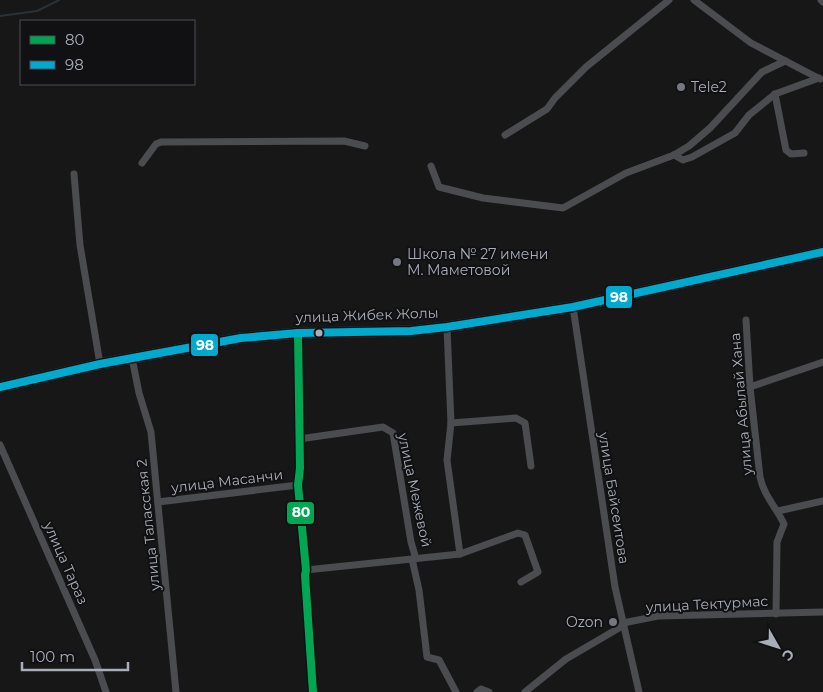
<svg xmlns="http://www.w3.org/2000/svg" width="823" height="692" font-family="Montserrat,sans-serif">
  <rect width="100%" height="100%" fill="#171717"/>
  <g fill="none" stroke-linecap="round" stroke-linejoin="round">
    <path stroke="#2a3239" stroke-width="2" d="M0,16L37,11L59,0"/>
    <g stroke="#4b4c50" stroke-width="7">
      <path d="M694,0L751,43L820,79"/>
      <path d="M821,0L823,2"/>
      <path d="M775,94L786,150L791,154L804,153"/>
      <path d="M505,135L547,109L555,98L586,67L669,0"/>
      <path d="M674,155L683,160L692,157L735,133L749,115L775,94L819,78"/>
      <path d="M142,163L156,144L161,142L344,141L365,146"/>
      <path d="M431,166L439,187L483,198L563,208L626,173L674,155L689,146L710,128L762,72L785,61"/>
      <path d="M74,174L80,245L100,364"/>
      <path d="M573,307L615,587L639,692"/>
      <path d="M746,320L750,387L760,477C764,496 776,507 784,524L777,542L776,614"/>
      <path d="M447,327L451,423L447,460L460,554"/>
      <path d="M298,333L300,468L298,485L306,570L305,575L313,692"/>
      <path d="M132,358L139,393L151,432L176,692"/>
      <path d="M750,387L823,362"/>
      <path d="M451,423L516,418L525,423L531,466"/>
      <path d="M299,439L383,427L393,433L411,542L416,559"/>
      <path d="M0,445L95,660L106,692"/>
      <path d="M158,502L298,485"/>
      <path d="M778,511L823,501"/>
      <path d="M412,559L419,590L427,657L439,660L456,692"/>
      <path d="M306,570L460,554L518,533L525,535L538,572L521,582"/>
      <path d="M477,692L481,689L489,692"/>
      <path d="M525,692L566,659L619,628L623,623L658,616L823,612"/>
    </g>
    <path stroke="#4d4f52" stroke-width="11" d="M0,387L100,364L241,338L298,333L411,331L447,327L573,307L823,252"/>
    <defs>
      <path id="bus-1" d="M298,333L300,468L298,485L306,570L305,575L313,692"/>
      <path id="bus-2" d="M0,387L100,364L241,338L298,333L411,331L447,327L573,307L823,252"/>
    </defs>
    <use href="#bus-1" stroke="#111113" stroke-width="11"/>
    <use href="#bus-2" stroke="#111113" stroke-width="11"/>
    <use href="#bus-1" stroke="#00a651" stroke-width="8"/>
    <use href="#bus-2" stroke="#00a9ce" stroke-width="8"/>
  </g>
  <g fill="#757880" stroke="#111113" stroke-width="2">
    <circle cx="681" cy="87" r="5"/>
    <circle cx="397" cy="262" r="5"/>
    <circle cx="613" cy="622" r="5"/>
  </g>
  <circle fill="#a8adb8" stroke="#111113" stroke-width="2" cx="319" cy="333" r="4.5"/>
  <g text-anchor="middle" stroke-width="4" stroke-linejoin="round" paint-order="stroke">
    <g font-size="14" fill="#a8adb8" stroke="#111113" text-anchor="start">
      <text x="691" y="92">Tele2</text>
      <text x="407" y="259">Школа № 27 имени<tspan x="407" dy="16">М. Маметовой</tspan></text>
      <text x="603" y="627" text-anchor="end">Ozon</text>
    </g>
    <g font-size="14" fill="#a8adb8" stroke="#111113">
      <text transform="translate(367 315) rotate(-2)" y="5">улица Жибек Жолы</text>
      <text transform="translate(741 404) rotate(-95)" y="5">улица Абылай Хана</text>
      <text transform="translate(227 481) rotate(-7)" y="5">улица Масанчи</text>
      <text transform="translate(415 490) rotate(78)" y="5">улица Межевой</text>
      <text transform="translate(614 498) rotate(81)" y="5">улица Байсеитова</text>
      <text transform="translate(148 525) rotate(-96)" y="5">улица Таласская 2</text>
      <text transform="translate(66 563) rotate(66)" y="5">улица Тараз</text>
      <text transform="translate(707 604) rotate(-3)" y="5">улица Тектурмас</text>
    </g>
  </g>
  <g stroke="#111113" stroke-width="2">
    <rect x="605" y="285" width="28" height="24" rx="5" fill="#00a9ce"/>
    <rect x="190" y="333" width="29" height="24" rx="5" fill="#00a9ce"/>
    <rect x="286" y="501" width="29" height="24" rx="5" fill="#00a651"/>
  </g>
  <g font-size="14" text-anchor="middle" font-weight="bold" fill="#fff">
    <text x="619" y="302">98</text>
    <text x="205" y="350">98</text>
    <text x="301" y="517">80</text>
  </g>
  <rect x="20" y="20" width="175" height="65" fill="#111113" stroke="#4d4f55"/>
  <rect x="30" y="36" width="25" height="8" fill="#00a651" stroke="#4d4f55"/>
  <text x="65" y="45" font-size="15" fill="#a8adb8">80</text>
  <rect x="30" y="61" width="25" height="8" fill="#00a9ce" stroke="#4d4f55"/>
  <text x="65" y="70" font-size="15" fill="#a8adb8">98</text>
  <g transform="translate(778 647) rotate(129)" stroke="#111113" stroke-width="4" paint-order="stroke">
  <path d="M0-4L9 19L0 12L-9 19Z" fill="#a8adb8"/>
  <text y="-8" font-size="14" font-weight="bold" text-anchor="middle" fill="#a8adb8">С</text>
  </g>
  <path d="M22 662v8h106v-8" fill="none" stroke="#a8adb8" stroke-width="2.5"/>
  <text x="30" y="662" font-size="15" fill="#a8adb8" stroke="#111113" stroke-width="4" paint-order="stroke">100 m</text>
</svg>
